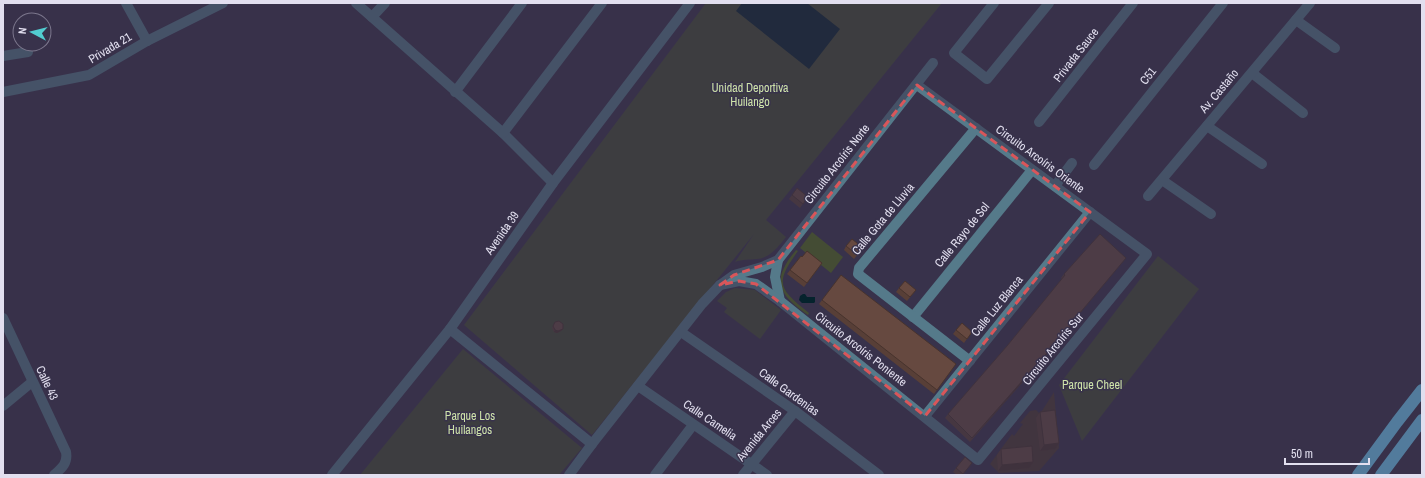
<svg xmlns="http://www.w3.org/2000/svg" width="1425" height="478" font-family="'Archivo Narrow',sans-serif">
  <rect width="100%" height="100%" fill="#38324b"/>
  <path fill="#4c3a31" d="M1054,392L1059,448L1039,471L999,473L990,464L1012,434L1014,436L1023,424L1020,423L1030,411L1036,410L1040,414Z"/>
  <g fill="#444c34">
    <path d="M706,3H942L766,220L786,237C778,247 770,258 757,259C749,260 743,259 735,262L754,234L592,435L464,325Z"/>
    <path d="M812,232L843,257L831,273L800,248Z"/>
    <path d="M796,250L798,251C774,284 779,289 809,313L808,315C793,304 772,290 784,268C787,261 792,255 796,250Z"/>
    <path d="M1158,256L1199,289L1082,441L1059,385Z"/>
    <path d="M735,288L755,290L781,310L760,339L724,312L727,308L717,301L726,292Z"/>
    <path d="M463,349L582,448L559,475H360Z"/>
  </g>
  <g fill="#05232d">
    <path d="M742,3H807L840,29L809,69L736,11Z"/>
    <path d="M803,294H805L807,297H815V302L814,303H802L799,300L800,296Z"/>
  </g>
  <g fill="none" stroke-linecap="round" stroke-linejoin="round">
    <g stroke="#557a8a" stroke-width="10">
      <path d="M126,3L147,41"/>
      <path d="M356,3L503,133L553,183"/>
      <path d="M994,3L954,53L987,79L1049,3"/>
      <path d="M372,17L385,3"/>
      <path d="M1296,20L1335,48"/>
      <path d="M3,56L28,52"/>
      <path d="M1252,73L1303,113"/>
      <path d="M3,92L89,75L147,41L223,3"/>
      <path d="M455,92L522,3"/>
      <path d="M1039,122L1133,3"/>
      <path d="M1207,126L1262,164"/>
      <path d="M503,133L602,3"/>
      <path d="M1094,165L1223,3"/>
      <path d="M1162,180L1211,214"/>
      <path d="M1055,186L1072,163"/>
      <path d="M1148,196L1310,3"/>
      <path d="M778,260L775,277L780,301"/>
      <path d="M720,285L739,281L756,284L780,301L978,460L1147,254L917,85"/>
      <path d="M913,317L1032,170"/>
      <path d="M3,318L66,452C68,463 62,468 54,475"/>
      <path d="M450,329L592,444"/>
      <path d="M681,332L795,411L879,475"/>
      <path d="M970,361L858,274L859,268L976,128"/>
      <path d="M638,386L767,475"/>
      <path d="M3,406L32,382"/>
      <path d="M925,416L1090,212"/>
      <path d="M332,475L450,329L553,183L690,3"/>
      <path d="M569,475L592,444L702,304L720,285L734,275L762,267L778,260L933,63"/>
      <path d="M655,475L693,425"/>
      <path d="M743,475L795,411"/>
    </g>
    <g stroke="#72d5fe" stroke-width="12">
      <path d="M1358,475L1397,422L1422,390"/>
      <path d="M1381,475L1422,420"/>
    </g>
  </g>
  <g fill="#583f37">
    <path d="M792,195L808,197L800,208L789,199Z"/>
    <path d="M846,246L860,252L854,259L844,250Z"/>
    <path d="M801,256L822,263L804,287L787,274Z"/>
    <path d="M1126,258L1076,318L1066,333L970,442L945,418L948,414L1007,346L1062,279L1061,278L1064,274Z"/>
    <path d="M899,288L916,290L907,301L896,292Z"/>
    <path d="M822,300L956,364L934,394L819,304Z"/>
    <path d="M555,322L563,329L561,331L557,333L554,332L552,328Z"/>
    <path d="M956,330L972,332L964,343L953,334Z"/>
    <path d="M1040,412L1059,443L1055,449L1040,451L1036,418Z"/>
    <path d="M1001,449L1033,462L1029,468L998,471L997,455Z"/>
    <path d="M969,467L962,475H957L953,472L956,468Z"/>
  </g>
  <g fill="#47332d">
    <path d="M1126,258L1076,318L1066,333L970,442L1079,314Z"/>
    <path d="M563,329L561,331L557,333L554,332L555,330Z"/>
    <path d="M1059,443L1055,449L1040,451L1044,445Z"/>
    <path d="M1033,462L1029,468L998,471L1002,465Z"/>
  </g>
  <g fill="#664940" stroke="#47332d">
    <path d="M797,188L808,197L803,204L792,195Z"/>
    <path d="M1100,234L1126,258L1079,314L1068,329L972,438L948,414L1007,346L1065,275L1064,274Z"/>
    <path d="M852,239L863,248L857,255L846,246Z"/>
    <path d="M807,251L822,263L807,283L790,270L801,256L802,257Z"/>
    <path d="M841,275L956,364L937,390L822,300Z"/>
    <path d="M905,281L916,290L910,297L899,288Z"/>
    <path d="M559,321L563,324V329L558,331L555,330L553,326L555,322Z"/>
    <path d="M962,323L972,332L967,339L956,330Z"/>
    <path d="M1055,410L1059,443L1044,445L1040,412Z"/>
    <path d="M1032,446L1033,462L1002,465L1001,449Z"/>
    <path d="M965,457L972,463L963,474L956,468Z"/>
  </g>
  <path d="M0 0H1425V478H0ZM917,85L1090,212L925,416L756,284L739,281L720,285L734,275L778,260Z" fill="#38324b" fill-opacity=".55" fill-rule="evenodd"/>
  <path fill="none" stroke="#d9565a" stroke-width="3" stroke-dasharray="8 5" stroke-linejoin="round" d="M917,85L1090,212L925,416L756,284L739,281L720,285L734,275L778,260Z"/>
  <g text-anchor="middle" stroke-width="3" stroke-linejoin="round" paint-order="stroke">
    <g font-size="12" fill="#e2dfef" stroke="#38324b">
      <text transform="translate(110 48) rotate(-31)" y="4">Privada 21</text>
      <text transform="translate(1076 55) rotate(-52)" y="4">Privada Sauce</text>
      <text transform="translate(1148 76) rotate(-51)" y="4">C51</text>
      <text transform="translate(1219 91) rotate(-50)" y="4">Av. Castaño</text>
      <text transform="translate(1040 159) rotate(36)" y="4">Circuito Arcoíris Oriente</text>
      <text transform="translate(837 164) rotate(-52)" y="4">Circuito Arcoíris Norte</text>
      <text transform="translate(883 219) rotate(-50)" y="4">Calle Gota de Lluvia</text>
      <text transform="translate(502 233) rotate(-55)" y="4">Avenida 39</text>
      <text transform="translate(962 235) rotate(-51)" y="4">Calle Rayo de Sol</text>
      <text transform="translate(997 306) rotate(-51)" y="4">Calle Luz Blanca</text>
      <text transform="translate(861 349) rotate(38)" y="4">Circuito Arcoíris Poniente</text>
      <text transform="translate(1053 349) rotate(-51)" y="4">Circuito Arcoíris Sur</text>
      <text transform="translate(47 383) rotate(65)" y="4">Calle 43</text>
      <text transform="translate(789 392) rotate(36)" y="4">Calle Gardenias</text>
      <text transform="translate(710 420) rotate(34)" y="4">Calle Camelia</text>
      <text transform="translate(759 435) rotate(-51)" y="4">Avenida Arces</text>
    </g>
    <g font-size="12" fill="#cee3a9" stroke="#38324b">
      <text x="750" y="92">Unidad Deportiva<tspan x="750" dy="14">Huilango</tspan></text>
      <text x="1092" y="389">Parque Cheel</text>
      <text x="470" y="420">Parque Los<tspan x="470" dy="14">Huilangos</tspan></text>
    </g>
  </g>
  <rect width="1425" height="478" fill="none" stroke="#e2dfef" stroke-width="8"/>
  <g transform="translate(32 32) rotate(277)"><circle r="19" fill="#38324b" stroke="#7c778d"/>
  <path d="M0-3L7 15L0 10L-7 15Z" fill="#52ccd0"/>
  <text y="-6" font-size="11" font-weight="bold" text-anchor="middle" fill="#e2dfef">N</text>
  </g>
  <path d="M1285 458v6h84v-6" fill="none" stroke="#e2dfef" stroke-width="2"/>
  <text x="1291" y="458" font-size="12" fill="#e2dfef" stroke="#38324b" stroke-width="3" paint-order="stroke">50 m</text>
</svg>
